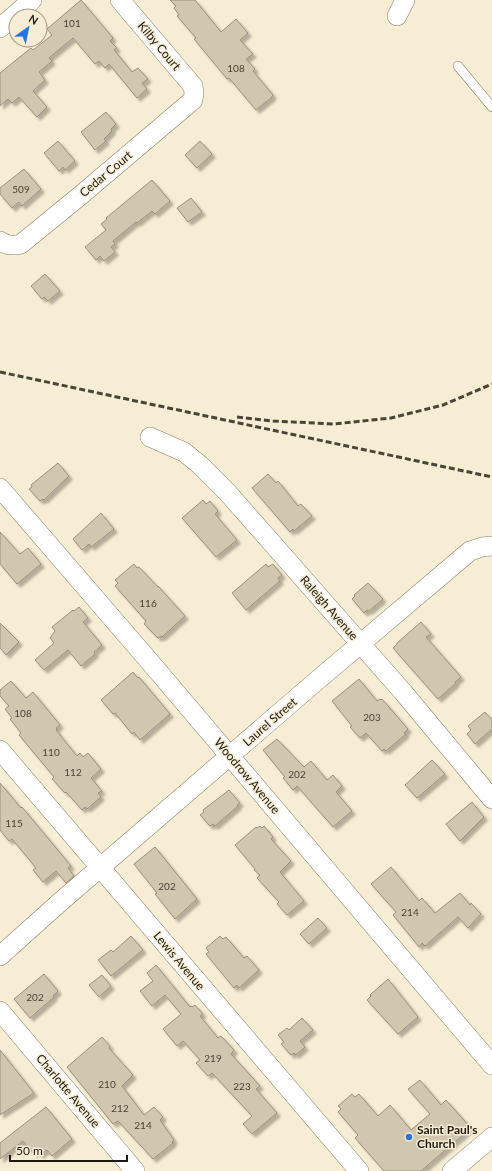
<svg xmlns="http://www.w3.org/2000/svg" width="492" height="1171" font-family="Lato,sans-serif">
  <defs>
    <filter id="shadow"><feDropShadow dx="3.5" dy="3.5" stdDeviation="1" flood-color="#0004"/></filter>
  </defs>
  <rect width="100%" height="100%" fill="#f7ecd4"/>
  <g fill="#d1c6af" stroke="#9a9079" filter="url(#shadow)">
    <path d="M81,0L113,38L110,41L117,48L114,50L132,72L138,68L148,79L142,83L147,89L137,98L109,64L105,68L99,61L95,64L73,38L49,58L52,61L39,72L45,80L33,91L47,107L37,117L19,97L12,103L8,99L0,106V73L31,48L33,50L52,35L47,29Z"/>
    <path d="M170,0H195L221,32L236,19L248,33L240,40L253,54L246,59L255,69L253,71L273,95L271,98L256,110L229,78L227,79L194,39L196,38L177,16L179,15L174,8L176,6Z"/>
    <path d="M106,112L116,124L111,129L112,131L104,139L106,141L95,150L81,132Z"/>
    <path d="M58,141L75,161L65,170L63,167L59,171L44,153Z"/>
    <path d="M200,141L212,154L197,168L185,155Z"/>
    <path d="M24,169L41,189L22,206L19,202L12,208L0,194V188Z"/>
    <path d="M152,180L170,201L155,214L152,211L137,223L136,222L113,241L115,244L111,247L115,252L104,261L100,256L96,260L85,247L106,230L101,224L107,219L106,218Z"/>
    <path d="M191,198L202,212L188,222L177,208Z"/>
    <path d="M45,274L60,291L48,301L44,297L42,299L31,286Z"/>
    <path d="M58,463L69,476L44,500L43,499L40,501L29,489L32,487L31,485Z"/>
    <path d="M268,474L276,483L278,481L298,506L301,504L312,516L294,531L293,529L290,532L252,488Z"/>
    <path d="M203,500L206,504L210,501L218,511L215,514L237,540L216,557L182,518Z"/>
    <path d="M101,513L114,529L91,547L89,544L82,550L73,539Z"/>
    <path d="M0,532L20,554L28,548L41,564L17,584L0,564Z"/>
    <path d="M134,564L137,568L139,567L158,587V586L185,616L162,637L161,636L158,638L144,624L146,621L115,586L118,583L115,580Z"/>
    <path d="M266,564L268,567L273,564L282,575L278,578L280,581L246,610L232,593Z"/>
    <path d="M368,583L383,599L369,611L367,610L364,613L352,599L355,596L354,595Z"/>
    <path d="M79,607L88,618L83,622L102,645L94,652L95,654L81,666L68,650L44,670L35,660L54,643L50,638L55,631L52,627L73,610L74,611Z"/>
    <path d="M421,622L431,634L426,637L461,677L455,682L456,683L438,699L393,648L397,644V643Z"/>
    <path d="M0,623L19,642L6,655L0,648Z"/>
    <path d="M133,672L138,678L139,677L170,714L140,740L134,732L132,734L115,713L113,714L101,700Z"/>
    <path d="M359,679L377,701L380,699L381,700L382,699L408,729L404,733L406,734L386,751L384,749L382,751L366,733L360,738L350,727L352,726L332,701Z"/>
    <path d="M11,681L26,698L33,692L60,725L56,728L57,729L56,730L77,756L80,753L83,757L88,753L101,769L91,778L102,791L98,793L101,797L87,809L85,807L82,810L66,792L65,793L52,779L54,777L19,735L21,733L10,719L12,718L5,709L9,706L0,696V690Z"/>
    <path d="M485,712L492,720V729L475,744L467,734L471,730L468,726Z"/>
    <path d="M277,739L304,767L311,761L327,780L333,775L342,786L336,792L352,811L333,827L297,786L293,790L283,778L285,777L263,750Z"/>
    <path d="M432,760L445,774L417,798L405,785Z"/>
    <path d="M0,783L21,808L22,807L71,866L68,868L74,876L66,883L56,871L43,882L33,870L36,868L12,839L9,841L0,830Z"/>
    <path d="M229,790L240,803L237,805L238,806L215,826L213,824L210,826L200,815L204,812L203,810Z"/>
    <path d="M472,802L484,817L460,841L446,824Z"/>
    <path d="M260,826L262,828L264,826L273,837L271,839L291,861L280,872L304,901L287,915L277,904L279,902L257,878L260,875L254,870L255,869L235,845L256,827L257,828Z"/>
    <path d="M155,847L197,899L175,919L155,894L157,893L134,864Z"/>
    <path d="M391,867L419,901L422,898L435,913L460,893L470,905L471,903L481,914L468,928L458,917L425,946L422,943L419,947L393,915L396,912L371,884Z"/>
    <path d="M318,918L327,928L309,944L300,934Z"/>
    <path d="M131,936L143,950L111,976L98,960L111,950L113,952Z"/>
    <path d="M220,936L223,939L226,937L244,958L247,956L259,970L239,988L237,985L234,988L206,954L209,952L206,948Z"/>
    <path d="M156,965L190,1007L191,1006L192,1007L195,1005L203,1014L200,1016L218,1038L221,1036L234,1050L231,1054L260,1086L256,1089L277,1113L252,1134L243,1124L252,1116L212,1073L208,1076L196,1063L200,1060L183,1041L177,1046L163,1029L181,1014L165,995L152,1006L140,991L153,981L147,973Z"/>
    <path d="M44,974L58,991L53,996L54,997L30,1018L14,999Z"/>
    <path d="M102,975L111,986L99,997L89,985Z"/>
    <path d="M388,979L418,1017L398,1034L367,1000L371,996L370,995Z"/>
    <path d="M302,1018L313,1030L300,1041L305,1047L296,1055L294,1053L291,1055L281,1044L284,1042L278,1035L287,1028L289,1030Z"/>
    <path d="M102,1037L110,1046L109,1048L133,1075L122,1086L144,1115L154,1107L163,1117L160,1120L174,1140L172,1142L173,1143L153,1159L118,1121L113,1124L67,1067Z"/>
    <path d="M0,1050L34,1093L0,1115Z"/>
    <path d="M420,1080L441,1105L446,1100L471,1128L421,1171H384L355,1138L358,1135L338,1112L341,1109L338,1106L352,1094L355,1097L359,1094L378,1116L390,1105L411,1130L430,1114L408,1089Z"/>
    <path d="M46,1107L72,1139L52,1156L47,1150L40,1155L37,1151L34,1154L23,1141L0,1159V1143Z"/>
  </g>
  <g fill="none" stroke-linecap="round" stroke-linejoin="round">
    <defs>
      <path id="lane" d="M458,66L492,107"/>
      <g id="street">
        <path d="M397,16L405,0"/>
        <path d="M0,28L32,0"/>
        <path d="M0,241C7,246 13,246 21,244L81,195L193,100L194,93L193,86L120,0"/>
        <path d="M150,437L184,452L200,465L227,492L403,692L492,799"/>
        <path d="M0,488L150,662L492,1065"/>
        <path d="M0,750L359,1171"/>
        <path d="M0,956L59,903L320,678L470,551L482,547L492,546"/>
        <path d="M0,1011L135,1171"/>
        <path d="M452,1171L492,1137"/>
      </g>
    </defs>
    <use href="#lane" stroke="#897f69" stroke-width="10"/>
    <use href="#street" stroke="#897f69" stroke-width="20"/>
    <use href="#lane" stroke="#fff" stroke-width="9"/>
    <use href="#street" stroke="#fff" stroke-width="19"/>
    <g stroke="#494439" stroke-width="3" stroke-dasharray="6 3" stroke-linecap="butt">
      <path d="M0,372L492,477"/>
      <path d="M237,417L273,421L334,424L391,418L443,405L492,384"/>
    </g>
  </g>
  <circle fill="#2575e0" stroke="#f7ecd4" stroke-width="1.5" cx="409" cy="1137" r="4"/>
  <g text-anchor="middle" stroke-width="3" stroke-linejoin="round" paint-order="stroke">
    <g font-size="10" fill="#4a4438">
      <text x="72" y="27">101</text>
      <text x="236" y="72">108</text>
      <text x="21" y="193">509</text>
      <text x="148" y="607">116</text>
      <text x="23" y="717">108</text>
      <text x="372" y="721">203</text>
      <text x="51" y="756">110</text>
      <text x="73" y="776">112</text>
      <text x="297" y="778">202</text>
      <text x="14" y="827">115</text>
      <text x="167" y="890">202</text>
      <text x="410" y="916">214</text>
      <text x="35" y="1001">202</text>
      <text x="213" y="1062">219</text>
      <text x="107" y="1088">210</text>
      <text x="242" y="1090">223</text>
      <text x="120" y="1112">212</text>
      <text x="143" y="1129">214</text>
    </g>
    <g font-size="12" fill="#1d1911" stroke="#f7ecd4">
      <text transform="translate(159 46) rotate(50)" y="4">Kilby Court</text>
      <text transform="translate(106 174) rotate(-40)" y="4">Cedar Court</text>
      <text transform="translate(329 608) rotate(49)" y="4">Raleigh Avenue</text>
      <text transform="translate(270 722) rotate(-41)" y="4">Laurel Street</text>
      <text transform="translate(247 776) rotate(50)" y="4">Woodrow Avenue</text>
      <text transform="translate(179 961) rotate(50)" y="4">Lewis Avenue</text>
      <text transform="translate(68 1091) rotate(50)" y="4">Charlotte Avenue</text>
    </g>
    <g font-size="12" font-weight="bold" fill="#1d1911" stroke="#f7ecd4" text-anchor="start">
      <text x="417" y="1134">Saint Paul's<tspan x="417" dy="14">Church</tspan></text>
    </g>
  </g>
  <g transform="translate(28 28) rotate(33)"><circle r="19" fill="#f7ecd4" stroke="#a09886"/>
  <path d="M0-3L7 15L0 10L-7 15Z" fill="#2575e0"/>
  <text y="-6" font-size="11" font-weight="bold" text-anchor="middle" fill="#1d1911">N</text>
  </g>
  <path d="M10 1155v6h117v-6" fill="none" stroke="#1d1911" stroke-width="2"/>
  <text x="16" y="1155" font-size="12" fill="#1d1911" stroke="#f7ecd4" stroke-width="3" paint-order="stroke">50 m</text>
</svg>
